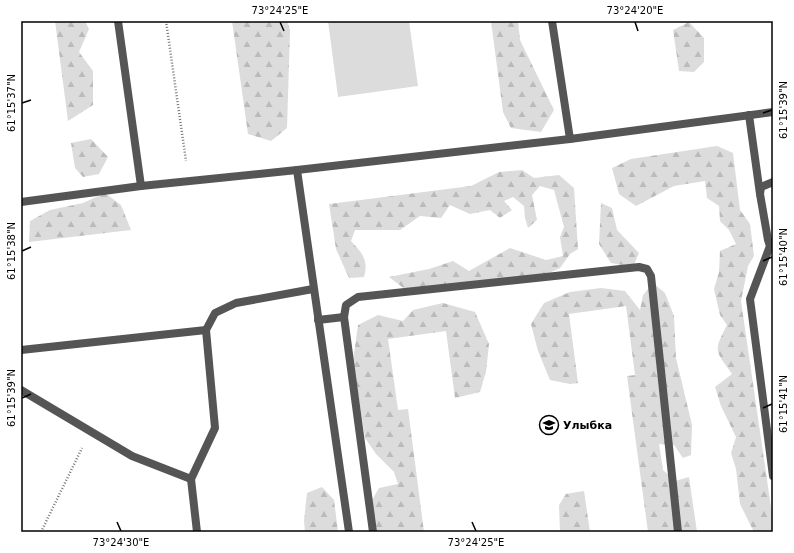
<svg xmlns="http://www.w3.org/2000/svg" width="794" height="553" font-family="'DejaVu Sans',sans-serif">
  <defs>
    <pattern id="forest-firs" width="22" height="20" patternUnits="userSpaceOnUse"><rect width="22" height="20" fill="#dcdcdc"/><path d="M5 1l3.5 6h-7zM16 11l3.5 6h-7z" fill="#bbb"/></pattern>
  </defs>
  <rect width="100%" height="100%" fill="#fff"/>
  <path fill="#dcdcdc" d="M328,21H409L418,86L338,97Z"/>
  <g fill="url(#forest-firs)">
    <path d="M55,21H85L89,29L79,52L93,71V105L68,121Z"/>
    <path d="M232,21H287L290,30L287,128L271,141L248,134Z"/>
    <path d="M491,21H518L520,40L554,110L541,132L511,128L503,112Z"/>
    <path d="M689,22L704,38V62L694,72L679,71L673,30Z"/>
    <path d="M91,139L108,157L99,174L83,177L75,168L71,143Z"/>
    <path d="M717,146L733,153L740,210L750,224L754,256L748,266L741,301L773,521V532H754L740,504L736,469L731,453L736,437L721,406L715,387L732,374C715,350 713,352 727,325L720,315L714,289L719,272L720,251L736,244L729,230L720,221L719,206L707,198L705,181L674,186L636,206L619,194L612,168L631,159Z"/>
    <path d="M522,170L534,178L559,175L574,188L578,249L570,254L560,268L549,273L406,290L389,277L429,269L453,261L469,271L510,248L546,260L563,256L560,237L564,227L554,190L540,186L532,195L537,220L528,228L525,218L524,206L513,197L504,201L512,210L500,218L490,210L470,214L450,205L441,218L420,216L400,230H355L351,241C362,253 369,260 364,277L349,278L336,249L329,204L471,186L499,172Z"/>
    <path d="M105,193L121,205L131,230L29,242L30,221L50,210L83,203Z"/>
    <path d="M601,203L612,208L617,230L639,253L633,267L611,263L599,244Z"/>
    <path d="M653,283L665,293L674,316L676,358L692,425L691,455L683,458L674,445L659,444L663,470L675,481L689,477L697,532H648L627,376L635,375L626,306L569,314L578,383L570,384L550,380L538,351L531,324L544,303L570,292L601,288L625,291L640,310L643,295Z"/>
    <path d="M443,303L475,312L489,344L486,372L480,392L455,398L446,331L388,339L398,410L408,409L424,532H375L371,502L379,488L398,484L394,472L376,454L365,438L353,361L358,325L378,315L403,321L413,310Z"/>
    <path d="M322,487L334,500L338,532H305L304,521L307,493Z"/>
    <path d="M584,491L590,532H560L559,505L566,494Z"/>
  </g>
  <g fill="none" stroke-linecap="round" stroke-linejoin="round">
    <g stroke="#777" stroke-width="2.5" stroke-dasharray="1 2" stroke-linecap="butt">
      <path d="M166,21L186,161"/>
      <path d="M41,532L82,448"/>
    </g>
    <g stroke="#555" stroke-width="8">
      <path d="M118,21L141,186"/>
      <path d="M552,21L570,139"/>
      <path d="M749,115L760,194"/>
      <path d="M297,170L349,532"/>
      <path d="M773,182L761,187L760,194L768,240L770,246H773"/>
      <path d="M21,202L141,186L297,170L570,139L773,112"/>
      <path d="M770,246L750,299L773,476"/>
      <path d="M318,320L344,317"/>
      <path d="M21,350L206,330L215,313L236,303L313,289"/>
      <path d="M21,390L132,456L191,479"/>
      <path d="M197,532L191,479L215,428L206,330"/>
      <path d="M373,532L344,317L346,305L358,297L639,267L647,269L651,276L678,532"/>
    </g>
  </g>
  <path fill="none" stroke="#000" stroke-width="1.5" d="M280,22L284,31M635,22L638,31M22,103L31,100M763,113L772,110M22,251L31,247M763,261L772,257M22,398L31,394M763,408L772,404M117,522L121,531M472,522L476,531"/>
  <defs>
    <symbol id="school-ring" viewBox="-11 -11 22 22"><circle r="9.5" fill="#fff" stroke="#000" stroke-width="1.5"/><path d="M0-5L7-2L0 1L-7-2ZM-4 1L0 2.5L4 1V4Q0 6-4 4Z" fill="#000"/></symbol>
  </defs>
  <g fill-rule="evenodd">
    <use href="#school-ring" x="538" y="414" width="22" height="22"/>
  </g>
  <g text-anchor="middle" stroke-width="3" stroke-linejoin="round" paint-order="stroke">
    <g font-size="11" font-weight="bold" fill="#000" stroke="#fff" text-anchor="start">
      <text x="563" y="429">Улыбка</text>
    </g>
  </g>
  <rect width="794" height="553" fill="none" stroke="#ffffff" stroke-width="44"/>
  <rect x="22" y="22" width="750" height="509" fill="none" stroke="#000" stroke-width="1.5"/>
  <g font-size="10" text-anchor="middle" fill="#000">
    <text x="280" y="14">73°24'25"E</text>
    <text x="635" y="14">73°24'20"E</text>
    <text transform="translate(11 103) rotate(-90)" y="4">61°15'37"N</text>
    <text transform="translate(783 110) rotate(-90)" y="4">61°15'39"N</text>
    <text transform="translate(11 251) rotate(-90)" y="4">61°15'38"N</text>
    <text transform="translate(783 257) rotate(-90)" y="4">61°15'40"N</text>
    <text transform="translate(11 398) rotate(-90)" y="4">61°15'39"N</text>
    <text transform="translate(783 404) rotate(-90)" y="4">61°15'41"N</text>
    <text x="121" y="546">73°24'30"E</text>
    <text x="476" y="546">73°24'25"E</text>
  </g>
</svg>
